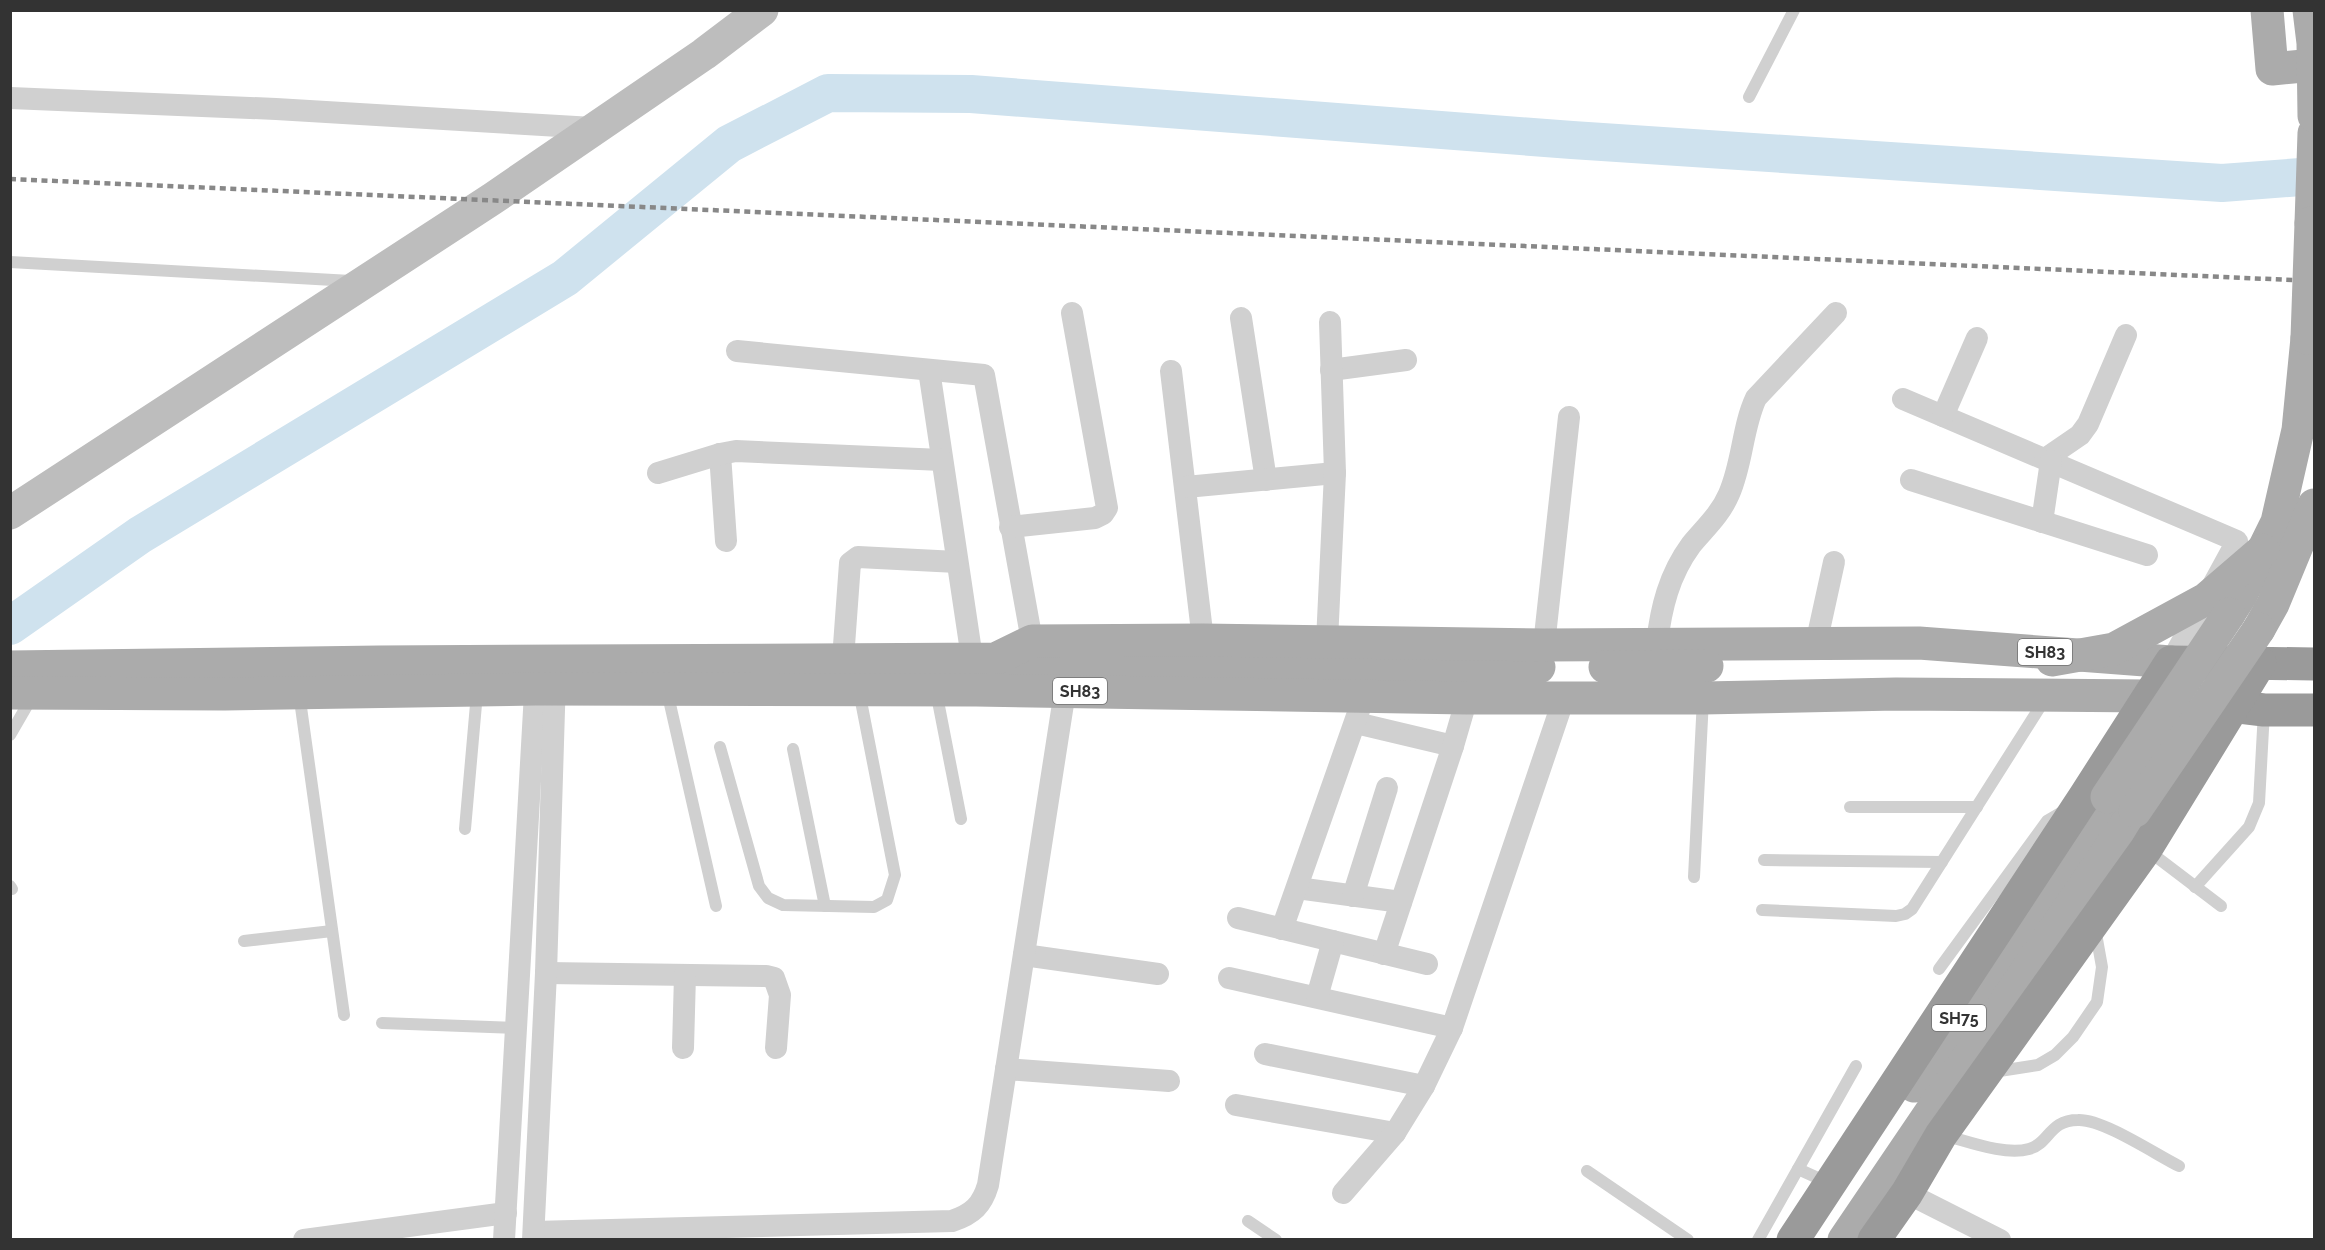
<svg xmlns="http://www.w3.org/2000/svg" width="2325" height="1250" font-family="Raleway,sans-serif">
  <rect width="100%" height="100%" fill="#fff"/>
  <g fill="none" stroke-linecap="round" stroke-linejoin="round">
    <path stroke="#cfe2ee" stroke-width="38" d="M10,626L140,535L565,278L729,144L828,93L971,94L1572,140L2222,183L2314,176"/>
    <g stroke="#d0d0d0" stroke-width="12">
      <path d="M1749,97L1794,10"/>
      <path d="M10,262L351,281"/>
      <path d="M667,691L716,906"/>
      <path d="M936,691L961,819"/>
      <path d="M299,693L344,1015"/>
      <path d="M10,735L32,697"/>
      <path d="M720,747L759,886L768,898L783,905L874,907L887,900L895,875L859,691"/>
      <path d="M793,749L825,906"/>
      <path d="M1850,807H1977"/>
      <path d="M465,829L477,693"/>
      <path d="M2146,849L2221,906"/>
      <path d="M1764,860L1942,862"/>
      <path d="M1694,877L1703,699"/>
      <path d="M10,886L12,889"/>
      <path d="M2195,887L2249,827L2259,803L2264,711"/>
      <path d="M1762,910L1896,916L1905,914L1912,909L2045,699"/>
      <path d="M244,941L332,931"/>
      <path d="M1939,969L2047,821L2064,811"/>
      <path d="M382,1023L516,1028"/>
      <path d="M1993,1072L2038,1065L2055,1055L2073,1037L2097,1002L2102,967L2095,928"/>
      <path d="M1943,1135C1967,1141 2005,1156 2029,1149C2050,1143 2049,1120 2078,1120C2103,1119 2155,1154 2179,1166"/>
      <path d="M1798,1169L1829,1183"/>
      <path d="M1587,1171L1688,1240"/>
      <path d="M1248,1221L1276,1240"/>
      <path d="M1758,1240L1856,1066"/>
    </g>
    <g stroke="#d0d0d0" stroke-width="22">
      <path d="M10,98L276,109L593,128"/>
      <path d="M1241,318L1266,480"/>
      <path d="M737,351L984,375L1032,641"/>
      <path d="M929,370L972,658"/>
      <path d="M1331,370L1406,360"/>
      <path d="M1171,371L1203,640"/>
      <path d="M1903,399L2237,541L2171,662"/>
      <path d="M1943,416L1977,338"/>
      <path d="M720,454L726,541"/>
      <path d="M2045,459L2080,435L2088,424L2126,335"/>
      <path d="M658,473L720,454L736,451L942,460"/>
      <path d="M1911,480L2147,555"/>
      <path d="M1186,487L1335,473"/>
      <path d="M2042,522L2051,461"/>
      <path d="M1010,527L1095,518L1103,514L1107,508L1072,313"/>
      <path d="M1327,641L1335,473L1330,322"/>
      <path d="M1657,643C1661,608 1669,575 1691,545C1705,528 1720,515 1729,494C1743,462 1742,428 1756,398L1836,313"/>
      <path d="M1816,644L1834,562"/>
      <path d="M1544,645L1569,417"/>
      <path d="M843,659L850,563L858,557L957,562"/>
      <path d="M1356,723L1453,746"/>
      <path d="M1297,888L1401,902"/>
      <path d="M1353,896L1387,788"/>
      <path d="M1238,918L1427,964"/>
      <path d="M1282,929L1364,696"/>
      <path d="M1384,954L1453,746L1467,698"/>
      <path d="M1024,955L1158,974"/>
      <path d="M546,973L766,976L774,978L780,995L776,1048"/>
      <path d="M1229,978L1452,1028"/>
      <path d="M1317,997L1333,941"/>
      <path d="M683,1048L685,975"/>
      <path d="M1265,1054L1424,1086"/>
      <path d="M1006,1069L1169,1081"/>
      <path d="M1236,1105L1395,1133"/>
      <path d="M1343,1193L1395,1133L1424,1086L1452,1028L1564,698"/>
      <path d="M1907,1193L2000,1240"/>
      <path d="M534,1232L952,1221C973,1214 982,1205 988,1185L1065,691"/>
      <path d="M304,1240L506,1213"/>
      <path d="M504,1240L536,675"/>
      <path d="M533,1240L546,973L555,677"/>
    </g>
    <path stroke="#bdbdbd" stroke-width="33" d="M10,513L492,199L704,54L762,10"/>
    <g stroke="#ababab" stroke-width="33">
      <path d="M2267,10L2272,69L2314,65"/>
      <path d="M2311,223L2314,133"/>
      <path d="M2229,614L2241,595L2277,522L2298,430L2307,338"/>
      <path d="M2259,629L2273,604L2314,505"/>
      <path d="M1006,660L1143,671L1243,668L1539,667"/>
      <path d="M10,667L379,662L995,659L1032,641L1203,640L1544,645L1919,643L2171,662"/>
      <path d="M1605,667L1707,666"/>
      <path d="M10,693L225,694L535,689L976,690L1467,698H1703L1896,694L2149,696"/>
      <path d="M1914,1086L2107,797"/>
      <path d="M1844,1240L2135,811"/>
    </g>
    <g stroke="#9a9a9a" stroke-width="33">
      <path d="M2214,704L2264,710H2314"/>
      <path d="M1793,1240L2085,796L2171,662L2314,664"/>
      <path d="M1874,1240L1907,1193L1941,1135L2146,849L2260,663"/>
    </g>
    <path stroke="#888" stroke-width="4.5" stroke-dasharray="6 4.5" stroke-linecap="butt" d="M10,179L2314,281"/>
    <g stroke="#ababab" stroke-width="33">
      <path d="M2309,10L2313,43L2314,116"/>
      <path d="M2307,338L2311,223"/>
      <path d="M2052,660L2114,649L2206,599L2263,550"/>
      <path d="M2107,797L2229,614"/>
      <path d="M2135,811L2259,629"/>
    </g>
  </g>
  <g text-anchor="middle" stroke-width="6" stroke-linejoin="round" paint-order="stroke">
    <g fill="#fff" stroke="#707070" stroke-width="1.5">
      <rect x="2018" y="639" width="54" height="26" rx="4.5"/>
      <rect x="1053" y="678" width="54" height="26" rx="4.5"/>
      <rect x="1932" y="1005" width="54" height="26" rx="4.5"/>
    </g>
    <g font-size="16" font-weight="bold" fill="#333">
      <text x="2045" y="658">SH83</text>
      <text x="1080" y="697">SH83</text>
      <text x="1959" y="1024">SH75</text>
    </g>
  </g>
  <rect width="2325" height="1250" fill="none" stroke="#333333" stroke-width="24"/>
</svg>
